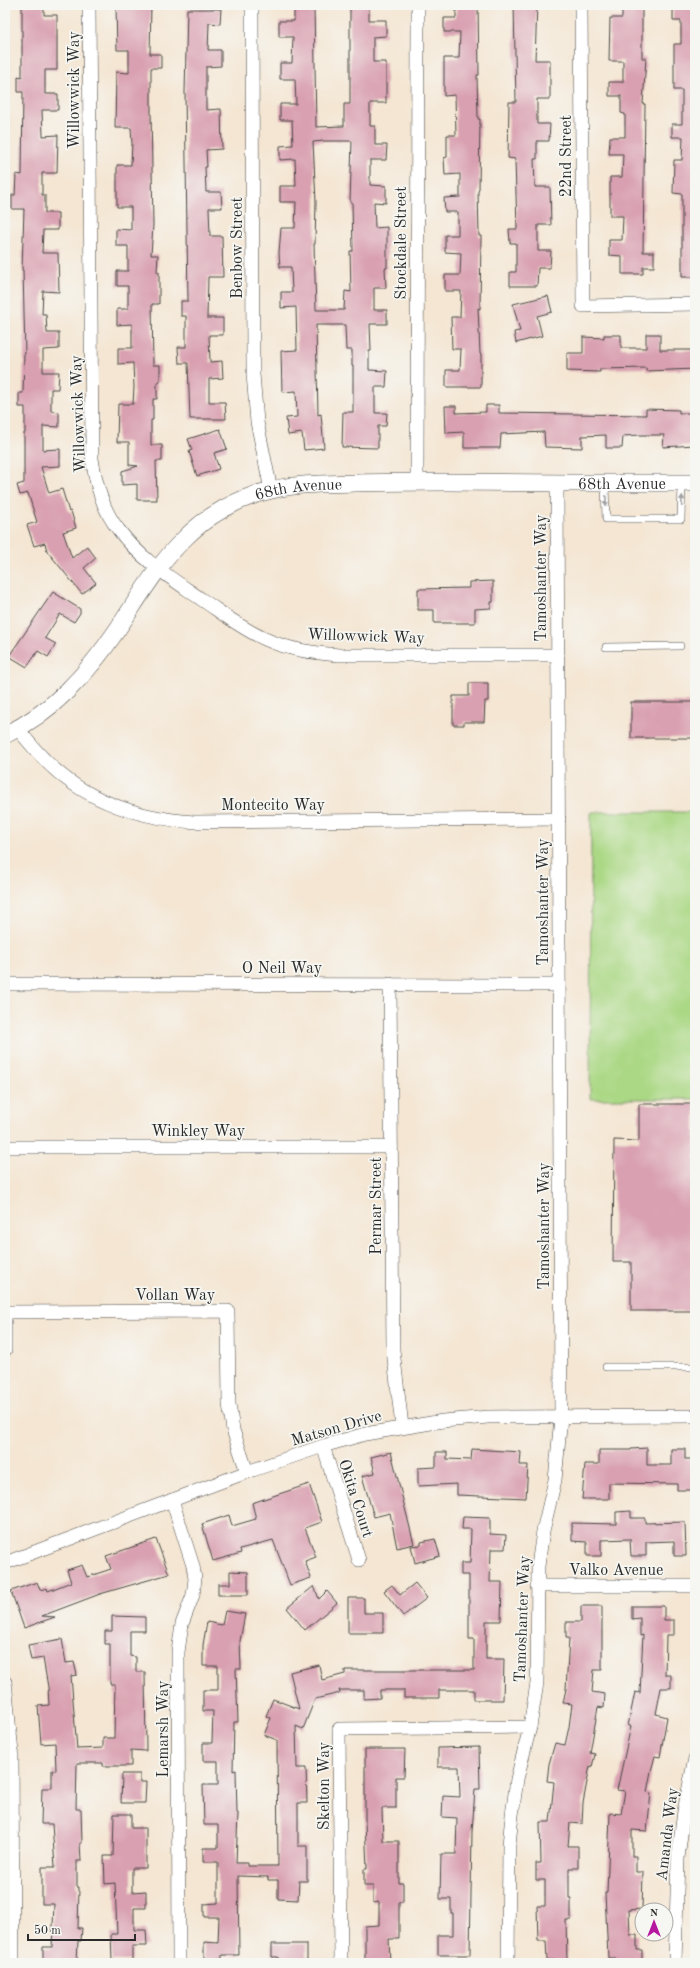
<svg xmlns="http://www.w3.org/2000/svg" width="700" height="1968" font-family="'Old Standard TT',serif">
  <rect width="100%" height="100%" fill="#f6f6f2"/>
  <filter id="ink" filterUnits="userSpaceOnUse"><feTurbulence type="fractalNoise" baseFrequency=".025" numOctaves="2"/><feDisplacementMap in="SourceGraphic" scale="8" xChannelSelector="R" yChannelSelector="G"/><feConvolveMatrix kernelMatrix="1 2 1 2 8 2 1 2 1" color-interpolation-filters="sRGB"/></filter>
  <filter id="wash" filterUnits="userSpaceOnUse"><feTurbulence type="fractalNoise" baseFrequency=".012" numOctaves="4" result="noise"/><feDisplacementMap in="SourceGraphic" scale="16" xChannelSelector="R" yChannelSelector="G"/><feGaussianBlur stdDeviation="0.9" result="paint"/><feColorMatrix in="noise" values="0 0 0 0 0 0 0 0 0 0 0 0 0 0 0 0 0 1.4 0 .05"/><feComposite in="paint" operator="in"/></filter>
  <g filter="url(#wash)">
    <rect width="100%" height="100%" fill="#f4e6d3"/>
    <path fill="#abd885" stroke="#6b8258" d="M591,812H695V1099H590Z"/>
    <g id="blocks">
      <g fill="#d9a0b1" fill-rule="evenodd">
        <path d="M22,5H44V15H57V70H45V94H58V110H42L43,136L58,135L57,173H42V195H45V213H58V230H43L42,253H58L59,292L43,291L42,314H46L47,333H59V349L43,350V372H59L58,389H51V411L59,412V427L43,426V450L60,449V466L41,467L49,493L62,489L69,512L71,511L76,528L63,532L72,558L87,546L96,558L84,568L96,583L82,594L47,551L45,543L34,546L27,525L37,522L28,493L20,495L17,485L24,483V433H25V407H19V393H23L24,354H25L23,270H22L24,209H12V195H15L16,174L22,175L23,92H18V76L22,77Z"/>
        <path d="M116,5H151L150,54H161V68H151V111L153,225L151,255H158L157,272H159V304H152L153,365H160V382H157V399H153V420H151V445H162V461H156L157,500H137V484L122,485V471L138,466L129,465V442H117L118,404H133L134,387L133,363L118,364V348H132V324L117,325V309H128V286H117V271H128V246H116V229L131,230V207H117V165H131L132,143L131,128H115L116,72L129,73V50H117Z"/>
        <path d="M294,5H314L316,127L344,126V104H350V5H369V20H386V36L373,37V62H386V103H370V126H375V145H387L386,160H370V185L386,186V203L374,202L375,228L387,227V268H385L386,288H374V310H387V324H370L371,351H369V370L387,371L386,387H375V413H387L386,426H378V448L342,447L343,412H353V366H352V350H346L345,325H316L318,415L321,414L324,448L304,450L302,433L288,435L286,418L297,417L296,391L282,392L281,351L297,350L296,307L281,308V292H292L291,267H280L279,253L281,228H295L296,202H280V186H296L295,159L280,160V146L293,145L292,120H280V104H296L295,79H280V63H292L293,37H279V21H294ZM324,141H352L350,202H352L353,251H350L351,292L345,291L344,310H316L314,244H315L316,202L313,142Z"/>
        <path d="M456,5H478L479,75H477L478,119H480L479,190L478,191L479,236H481L480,309L478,308L480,354H481V387H446V370H460L461,349H452L451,317H460L461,291H445V275H460L461,253L445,252V235H458V212H445L444,198L460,197V174L445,175L444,158L447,157V135H456L455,95L444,96V58H459L460,32H444V18H456Z"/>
        <path d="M514,5H537L535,60H550V99H537V124H550L549,141H537V159H534L535,187H550L551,225H538V251H551L550,268H538L537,286H510V272H516V243H510L509,229H517L515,159L508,158L509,102H516Z"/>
        <path d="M622,5H642V58H646L643,104H645L643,252H654V267H643V274H622V256L609,255V240H622L623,216H610V177H622L623,154H609L610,137H625V114L621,113V96H609V82H623V61H609L610,18H622Z"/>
        <path d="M673,5H695V277H682V194L673,193L674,160H682L683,137H672V124H682V90H674V44H681V21H673Z"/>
        <path d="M187,9H221L220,24L209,23L208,50H221V66L206,67V110L221,109L222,149L206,150L207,167H205L206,192H221L222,208H209L210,236H222L223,277H208L207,318H223V335H209L210,362L222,361L223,378L209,379V402H225L226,419H190L188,363H179L178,347H186V316H181V301H188L185,92Z"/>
        <path d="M548,296L552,312L537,316L542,336L516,343L514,332L520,331L513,304Z"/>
        <path d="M646,334H660V350H695V369L646,371V368L600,369V372L567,371V353H583V337L604,338V335H621V348H646Z"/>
        <path d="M486,405H499V413L646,415V409L679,410V413H695V445L663,447L664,435H640L623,436L622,448H606V435L582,436V448L545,447L544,432L501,434L500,448H464V432L446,433L445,406H456V413L486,412Z"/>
        <path d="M220,429L227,449L214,453L219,469L197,476L189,451L192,450L188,439Z"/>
        <path d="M493,581V602H491V608L475,609V623H434V610H418V589L469,588V582Z"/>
        <path d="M53,592L80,609V613L74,622L60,614L45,638L56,644L48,657L38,651L27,667L9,656Z"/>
        <path d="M469,683H488V701H485L484,722H464V725H453V696H469Z"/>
        <rect x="631" y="702" width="64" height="36"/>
        <path d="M639,1104H695V1311H631V1262H613L614,1140L639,1141Z"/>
        <path d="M647,1448V1465H671V1449H685V1459H694L693,1464H695V1490H677V1484L609,1483V1499H582L585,1464H599V1450H631V1449Z"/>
        <path d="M472,1449L521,1452L520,1465H528L526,1498L457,1495V1484L418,1486V1468L436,1467V1452H447V1459L471,1460Z"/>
        <path d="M391,1452L414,1544L397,1548L390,1513L374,1517L362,1476L375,1473L371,1457Z"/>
        <path d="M309,1484L322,1522L305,1528L316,1557L305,1561L311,1578L290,1585L273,1540L240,1549L241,1553L213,1561L202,1524L229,1515L232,1526L256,1519L252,1503Z"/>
        <path d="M631,1511V1518H645V1523L685,1522L686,1556H674V1541L646,1542V1556H631L630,1539L601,1540V1556H587V1542L572,1541V1523L616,1524V1512Z"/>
        <path d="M463,1517L490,1518V1534L506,1535L505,1549H491L490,1582H502L501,1621H486V1659H504L503,1700H474V1690H439V1698H404V1690H380V1698L364,1699V1690H339L340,1693L315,1699L303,1729L296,1726L297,1768H306L307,1803H298V1846H307V1881H299L298,1900L278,1899V1880H268V1877L238,1876L239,1955H222V1959H204V1942L218,1943L219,1917H204V1904L218,1903V1862H203V1848H218V1825H204L203,1785H218V1761H203V1743H212L213,1711H203V1690H218V1666H203V1645L207,1622L222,1625L225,1611L245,1614L240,1641L241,1669H236L238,1722H234L233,1771L236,1770L237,1813H238L236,1863H248V1866H278L277,1740L264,1735L271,1718L266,1716L273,1699L299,1709L290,1672L319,1665L322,1680L345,1674V1670H474V1639H469V1575H461V1563H470L471,1529H462Z"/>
        <path d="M156,1539L169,1574L100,1594L55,1611L42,1616L55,1617L24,1628L11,1591L37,1582L40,1590L47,1588L48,1591L71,1582L67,1570L82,1565L87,1577L111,1569L106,1556Z"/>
        <path d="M435,1539L440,1556L415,1563L411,1546L421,1545V1542Z"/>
        <path d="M230,1571L248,1572V1595H218V1584H230Z"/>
        <path d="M415,1583L427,1598L403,1616L384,1591L392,1585L400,1595Z"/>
        <path d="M314,1586L319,1599L327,1591L337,1603L305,1630L287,1608Z"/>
        <path d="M348,1598H364V1613H383V1633H348Z"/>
        <path d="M581,1606H602V1670H594L592,1692L605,1694L604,1708L598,1707L590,1753L595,1754L592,1767L590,1766L583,1803L582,1824L570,1823L568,1846H578V1868H569V1898H571V1920H566L567,1960H547L546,1941H538L537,1906H545V1880H536V1863H541L540,1822H550L554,1782L547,1781L549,1764L555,1743L565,1745L569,1727L572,1704L563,1703L566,1689L569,1638H566V1622H581Z"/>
        <path d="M632,1606H664V1620H674V1635H666L665,1675H671V1688H661L656,1714L667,1717L660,1757L655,1756L651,1771L647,1792L651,1793L647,1831L632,1830V1856H636V1872H643L642,1909L629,1910L630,1935H637V1950H642V1963H616V1958H608L605,1893H607L610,1813L621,1814L625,1791L617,1790L631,1726H628L635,1692L640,1693L643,1635L640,1636V1618L632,1619Z"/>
        <path d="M112,1616L145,1617V1631H130V1656L136,1657V1672H145L146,1751L131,1750V1766H103V1763H77L76,1809H81L82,1843H80L81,1861H77V1887H79L78,1928H82L81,1941H78L77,1962L43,1961V1947H52L54,1904H42V1867H55L52,1824H41L42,1788H52V1770H56L55,1743L41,1744L38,1706L49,1705L48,1687L43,1658L31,1660L28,1645L62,1639L66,1663L74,1662L77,1675L71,1676L77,1749L103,1748V1738H114L115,1684H110V1644H105V1631H112Z"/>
        <path d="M479,1747L480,1789H475L472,1832L470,1955H438V1935H453V1913H451V1899H440L441,1854H456L457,1818L442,1817L443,1796L460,1797L459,1767H438V1748Z"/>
        <path d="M365,1749H405L404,1777H396V1808H382L383,1841H399V1883H403V1902H399V1939H389L390,1963H365V1926L379,1925V1902L373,1903V1886H364V1869H367L365,1823Z"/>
        <path d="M122,1774H140V1782H146L145,1803H121Z"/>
        <path d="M114,1814H131V1828H146V1868H132V1892L146,1891V1908H134V1930H146L147,1946H132V1961H112L111,1934H117L115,1883L105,1884L104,1856H113Z"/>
        <path d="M272,1944H307V1960L298,1961V1963H278V1957H272Z"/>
      </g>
    </g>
  </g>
  <g filter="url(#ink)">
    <use href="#blocks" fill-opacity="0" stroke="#494744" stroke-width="1"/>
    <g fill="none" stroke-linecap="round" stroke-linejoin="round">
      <defs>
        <g id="service">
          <path d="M605,483L606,519H681L682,483"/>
          <path d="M606,647L680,646"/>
          <path d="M606,1367H695"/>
        </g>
        <g id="minor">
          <path d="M89,5L92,459C96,483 102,509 118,529C140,559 171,578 201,599C222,613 242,629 265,639C289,650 314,653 339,655H558"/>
          <path d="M252,5L253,374L257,422L271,490"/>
          <path d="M581,5L583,306L695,304"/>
          <path d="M417,482L418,5"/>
          <path d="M18,729C26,739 35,750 44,759C84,801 138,818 194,822L559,819"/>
          <path d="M5,984L559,985"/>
          <path d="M390,984L393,1350L402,1426"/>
          <path d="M5,1147H391"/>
          <path d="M5,1312L228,1311L229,1404L233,1430L247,1472"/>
          <path d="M5,1350V1312"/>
          <path d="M323,1446L359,1560"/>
          <path d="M172,1500L193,1566L195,1579L193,1595L182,1624L178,1652L179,1963"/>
          <path d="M5,1563L247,1472L323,1446L365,1434L443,1421L488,1417L695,1416"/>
          <path d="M537,1586H695"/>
          <path d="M5,1682L12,1753L13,1963"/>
          <path d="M341,1963L339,1729L530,1727"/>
          <path d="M508,1963L509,1845L512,1815L517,1779L530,1727L537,1683L538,1566L543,1531L555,1480L561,1417L557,483"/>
          <path d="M675,1963L678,1858L684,1811L695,1758"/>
        </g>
        <g id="tertiary">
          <path id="s1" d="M5,735C53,712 88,673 117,630C138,599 156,567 183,540C206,516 239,497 272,490C300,483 328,484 356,483C386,482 417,482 447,482C530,483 612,483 695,483"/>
        </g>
      </defs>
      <use href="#service" stroke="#494744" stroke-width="8"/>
      <use href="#minor" stroke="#494744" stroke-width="14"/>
      <use href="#tertiary" stroke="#494744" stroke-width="18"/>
      <use href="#service" stroke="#fff" stroke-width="7"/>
      <use href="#minor" stroke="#fff" stroke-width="13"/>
      <use href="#tertiary" stroke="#fff" stroke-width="17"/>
    </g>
    <defs><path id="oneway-solid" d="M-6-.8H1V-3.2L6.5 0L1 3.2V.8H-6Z"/></defs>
    <g fill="#a0a0a0">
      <use href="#oneway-solid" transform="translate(606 501) rotate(90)"/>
      <use href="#oneway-solid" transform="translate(682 501) rotate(-87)"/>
    </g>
  </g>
  <g text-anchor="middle" stroke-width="3.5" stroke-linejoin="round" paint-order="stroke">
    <g font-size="16" fill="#2b2b2b" stroke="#f6f6f2">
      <text transform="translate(73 90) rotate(-90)" y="6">Willowwick Way</text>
      <text transform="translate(565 156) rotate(-90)" y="6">22nd Street</text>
      <text transform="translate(400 243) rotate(-90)" y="6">Stockdale Street</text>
      <text transform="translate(236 248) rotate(-90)" y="6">Benbow Street</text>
      <text transform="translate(77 414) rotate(-92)" y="6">Willowwick Way</text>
      <text dy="6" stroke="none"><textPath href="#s1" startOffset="721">68th Avenue</textPath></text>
      <text dy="6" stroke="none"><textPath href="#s1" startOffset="397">68th Avenue</textPath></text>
      <text transform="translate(540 578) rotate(-90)" y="6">Tamoshanter Way</text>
      <text transform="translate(366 635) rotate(2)" y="6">Willowwick Way</text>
      <text x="273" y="810">Montecito Way</text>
      <text transform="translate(542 902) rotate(-90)" y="6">Tamoshanter Way</text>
      <text x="282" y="973">O Neil Way</text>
      <text x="198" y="1136">Winkley Way</text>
      <text transform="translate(375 1206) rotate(-90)" y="6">Permar Street</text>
      <text transform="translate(543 1226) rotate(-90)" y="6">Tamoshanter Way</text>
      <text x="175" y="1300">Vollan Way</text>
      <text transform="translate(336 1427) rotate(-16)" y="6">Matson Drive</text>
      <text transform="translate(357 1498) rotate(72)" y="6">Okita Court</text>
      <text x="616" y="1575">Valko Avenue</text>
      <text transform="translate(521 1619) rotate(-88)" y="6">Tamoshanter Way</text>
      <text transform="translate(162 1729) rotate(-90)" y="6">Lemarsh Way</text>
      <text transform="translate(323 1786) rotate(-90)" y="6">Skelton Way</text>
      <text transform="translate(666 1834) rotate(-83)" y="6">Amanda Way</text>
    </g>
  </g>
  <rect width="700" height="1968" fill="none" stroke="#f6f6f2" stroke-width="20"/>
  <g transform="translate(654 1922)"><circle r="19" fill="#f6f6f2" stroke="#a5a5a2"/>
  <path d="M0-3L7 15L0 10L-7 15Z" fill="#b5179e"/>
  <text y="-6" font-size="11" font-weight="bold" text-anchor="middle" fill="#2b2b2b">N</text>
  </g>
  <path d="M28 1934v6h107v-6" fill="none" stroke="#2b2b2b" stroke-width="2"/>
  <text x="34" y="1934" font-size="12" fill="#2b2b2b" stroke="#f6f6f2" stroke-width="3" paint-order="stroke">50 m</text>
</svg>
